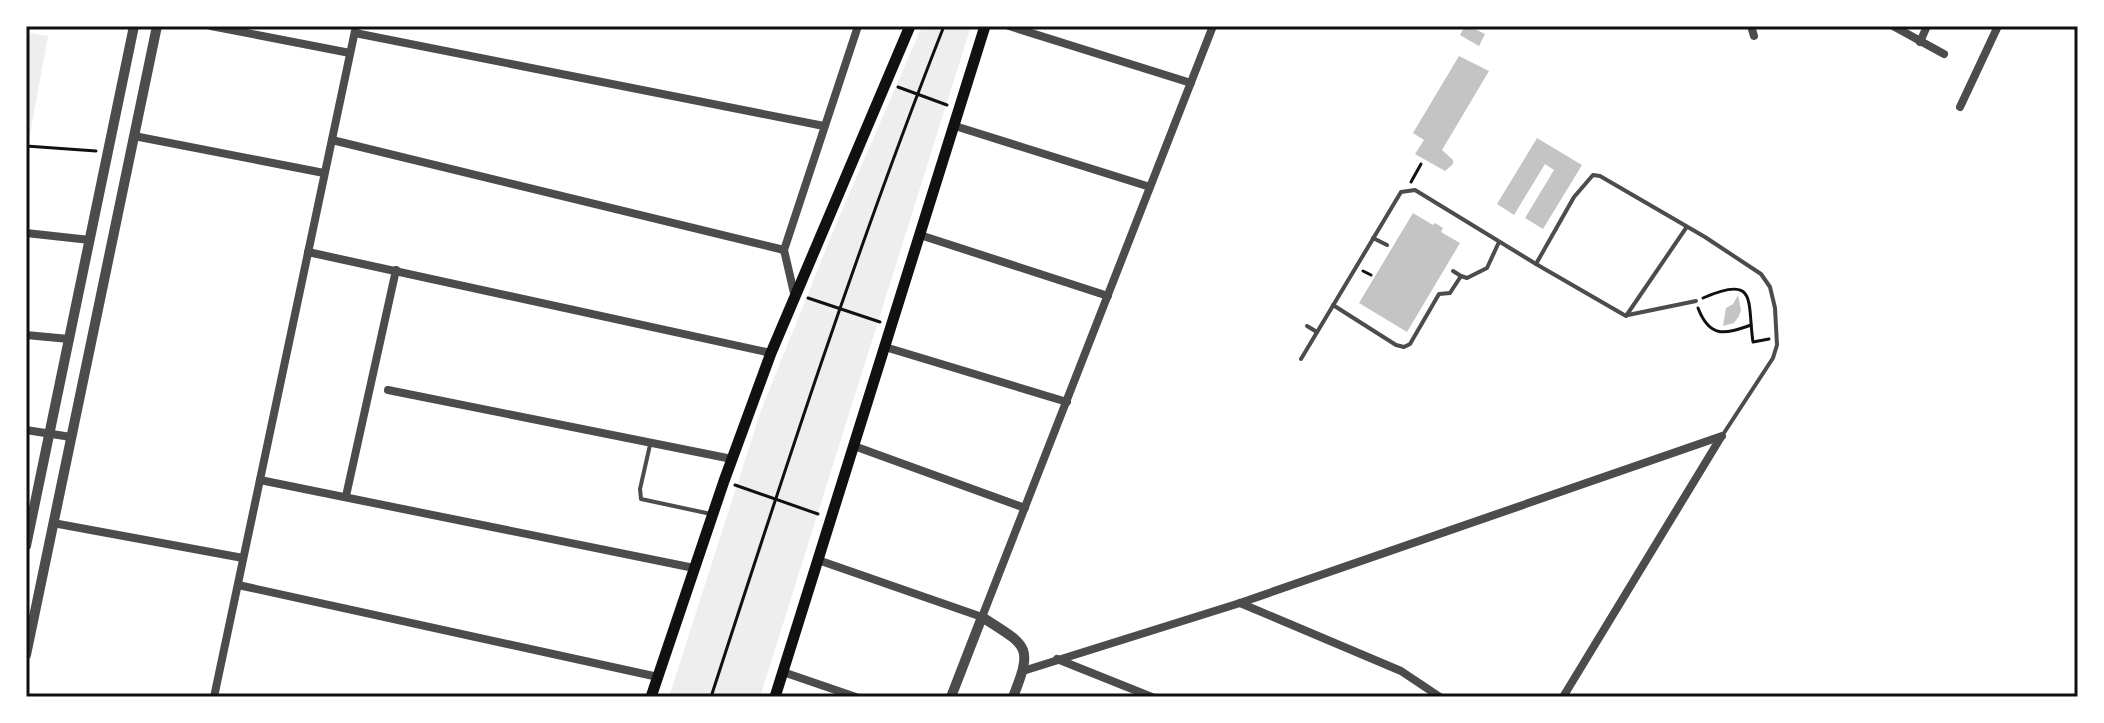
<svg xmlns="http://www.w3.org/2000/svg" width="2104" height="723" font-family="Mulish,sans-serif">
  <rect width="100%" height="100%" fill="#fff"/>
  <g fill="#eee">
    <path d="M922,26H971L760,697H669L760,413L834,229Z"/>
    <path d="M26,32L48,36L26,156Z"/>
  </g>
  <g fill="#c4c4c4">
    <path d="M1465,26H1475L1473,28L1485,34L1479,46L1460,35Z"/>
    <path d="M1459,56L1489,71L1442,150L1453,160V164L1445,171L1415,154L1424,140L1413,133Z"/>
    <path d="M1537,138L1582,165L1543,229L1525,218L1554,170L1545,164L1514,215L1497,204Z"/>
    <path d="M1413,213L1433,225L1435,223L1443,228L1441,232L1460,243L1407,332L1359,303Z"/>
    <path d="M1738,295L1741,310L1739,316L1734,323L1723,326L1726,308L1733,304Z"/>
  </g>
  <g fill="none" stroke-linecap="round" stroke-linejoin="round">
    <g stroke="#111" stroke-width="3">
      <path d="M898,87L947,105"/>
      <path d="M26,146L96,151"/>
      <path d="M1411,182L1421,164"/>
      <path d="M1363,271L1371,275"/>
      <path d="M808,298L880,322"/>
      <path d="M1703,298C1758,274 1747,301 1753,342L1769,339"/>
      <path d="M1698,308C1710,339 1725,334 1751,325"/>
      <path d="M735,485L818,514"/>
      <path d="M711,697C784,472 857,247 944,26"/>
    </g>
    <g stroke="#4c4c4c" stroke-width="4">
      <path d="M1686,228L1626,316L1536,264L1574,197L1593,175L1600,176L1705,237L1761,274L1770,287L1775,308L1777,345L1773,358L1722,436"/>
      <path d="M1373,238L1387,245"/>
      <path d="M1453,271L1461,276"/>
      <path d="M1333,305L1396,345L1404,347L1410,344L1439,294L1450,293L1461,276L1467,278L1487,268L1499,242"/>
      <path d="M1628,315L1696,301"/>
      <path d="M1307,326L1317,332"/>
      <path d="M1301,359L1401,192L1415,190L1536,264"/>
      <path d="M650,445L640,489L641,499L711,514"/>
    </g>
    <g stroke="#4c4c4c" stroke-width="8">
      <path d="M211,26L350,53"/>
      <path d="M1009,26L1191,83"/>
      <path d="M1751,26L1754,36"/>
      <path d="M1893,26L1944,54"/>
      <path d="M355,33L824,126"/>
      <path d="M1920,42L1927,26"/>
      <path d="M1960,107L1998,26"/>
      <path d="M955,126L1150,187"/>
      <path d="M134,136L324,173"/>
      <path d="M332,140L784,250"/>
      <path d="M26,233L90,240"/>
      <path d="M920,235L1108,296"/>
      <path d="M308,252L771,353"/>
      <path d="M794,293L784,250L858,26"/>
      <path d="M26,335L69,339"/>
      <path d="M885,347L1067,402"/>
      <path d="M388,390L732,459"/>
      <path d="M26,430L71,437"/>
      <path d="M854,446L1025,508"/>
      <path d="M260,480L694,568"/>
      <path d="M346,496L396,270"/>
      <path d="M53,523L243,558"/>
      <path d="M818,560L982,617L1213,26"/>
      <path d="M238,585L658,677"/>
      <path d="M1240,603L1401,671L1440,697"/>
      <path d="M1057,659L1152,697"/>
      <path d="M1023,671L1240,603L1722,436"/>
      <path d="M783,672L856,697"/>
      <path d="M214,697L356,26"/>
      <path d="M1563,697L1721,437"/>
    </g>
    <g stroke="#4c4c4c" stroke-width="10">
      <path d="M26,546L134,26"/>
      <path d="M26,655L157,26"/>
      <path d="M951,697L982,617C1027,646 1034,645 1013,697"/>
    </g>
    <g stroke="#111" stroke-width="11">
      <path d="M651,697L724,481L771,353L910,26"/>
      <path d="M775,697L985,26"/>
    </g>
  </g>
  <rect width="2104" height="723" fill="none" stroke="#ffffff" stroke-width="56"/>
  <rect x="28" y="28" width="2048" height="667" fill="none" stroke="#111" stroke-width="3"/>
</svg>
